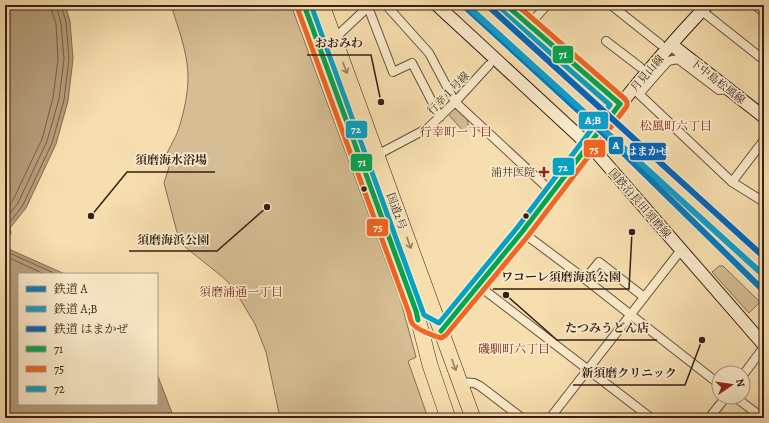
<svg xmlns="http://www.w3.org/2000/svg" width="769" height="423" font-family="Alegreya,'Noto Serif JP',serif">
  <rect width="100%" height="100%" fill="#f7deae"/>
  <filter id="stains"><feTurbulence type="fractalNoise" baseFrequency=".005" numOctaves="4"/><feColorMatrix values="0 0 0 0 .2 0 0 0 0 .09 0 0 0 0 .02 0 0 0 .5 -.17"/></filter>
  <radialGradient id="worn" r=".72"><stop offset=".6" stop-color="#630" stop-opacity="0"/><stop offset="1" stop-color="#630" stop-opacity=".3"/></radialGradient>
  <g fill="#d6be94" stroke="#866e55">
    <path d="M171,5H291L401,302L416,357L408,361L428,418H280L266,352L255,324L234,289L224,278L180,243L178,236L164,183L169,167L163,164C167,150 175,140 179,128C184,111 188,94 188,77C188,53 178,28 171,5Z"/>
    <path d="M453,109H459L467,117L469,130L464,132L448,114Z"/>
    <path d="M719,266H723L760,302L749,313L712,272Z"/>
  </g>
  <g fill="#b59d7a" stroke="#826b52">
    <path d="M5,5H65L70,21L73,59L68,101L56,144L26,208L10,228L11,234L5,236Z"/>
    <path d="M5,246L13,251L65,274H19V404H157V374L174,418H5Z"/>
  </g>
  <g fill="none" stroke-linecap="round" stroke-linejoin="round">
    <g stroke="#755e48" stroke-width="1">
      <path d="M5,210L13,200L42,139L53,98L58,59L56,24L50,5"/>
      <path d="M5,220L18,203L47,141L59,99L64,59L61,23L56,5"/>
      <path d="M5,232L7,226L23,205L52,143L64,100L69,59L66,22L61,5"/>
      <path d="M5,251L56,274"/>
      <path d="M5,256L44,274"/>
    </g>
    <defs>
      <g id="street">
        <path d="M386,5L429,53L455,102L552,192"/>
        <path d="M611,5L660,44"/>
        <path d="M755,5L764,12"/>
        <path d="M368,7L393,72L412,63L440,117"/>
        <path d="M702,11L764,60"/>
        <path d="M529,25L547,5"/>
        <path d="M335,38L370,5"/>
        <path d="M606,41L640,67"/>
        <path d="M728,89L719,90L678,59L668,61L639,94L732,182L764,202"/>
        <path d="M377,155L428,128L455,102L489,65"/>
        <path d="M732,182L764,140"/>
        <path d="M522,232L585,279L719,384"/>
        <path d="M585,279L599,262L644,297"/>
        <path d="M479,286L651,418"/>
        <path d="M743,375L764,347"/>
        <path d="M460,382L474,383L480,386L522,418"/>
        <path d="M735,397L763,418"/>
        <path d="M550,418L681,250"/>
        <path d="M709,418L726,397"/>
      </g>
      <g id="secondary">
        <path d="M437,5L581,138"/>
        <path d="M506,5L620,104"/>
        <path d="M672,45L764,117"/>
        <path d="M596,152L764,345"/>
        <path d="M441,331C504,258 560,180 620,105C647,71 677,37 707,5"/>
      </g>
      <g id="highway">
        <path d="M304,5L416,311L430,365L448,418"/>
        <path d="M322,5L473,418"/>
      </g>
    </defs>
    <use href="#street" stroke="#664f3c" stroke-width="10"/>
    <use href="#secondary" stroke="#351f16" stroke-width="14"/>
    <use href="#highway" stroke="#351f16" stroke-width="16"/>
    <use href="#street" stroke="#faeaca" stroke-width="8"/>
    <use href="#secondary" stroke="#faeaca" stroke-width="12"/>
    <use href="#highway" stroke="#f7deae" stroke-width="15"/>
    <defs>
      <path id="secondary-bridge" d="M581,138L596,152"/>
    </defs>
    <use href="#secondary-bridge" stroke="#351f16" stroke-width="14" stroke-linecap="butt"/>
    <use href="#secondary-bridge" stroke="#faeaca" stroke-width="12"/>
    <defs>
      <g id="bus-1">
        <path d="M304,5L416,311L418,320"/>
        <path d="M506,5L620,104"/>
        <path d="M441,331L522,232L620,104"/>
      </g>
      <path id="bus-2" d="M297,7L409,313C410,316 410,320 412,323C415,329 434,336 441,338L446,335L528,236L627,106V102L625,99L517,5"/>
      <path id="bus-3" d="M311,5L424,315L439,323L517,228L610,105L501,10"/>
    </defs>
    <use href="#bus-1" stroke="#faeaca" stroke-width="8"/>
    <use href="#bus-2" stroke="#faeaca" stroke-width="8"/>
    <use href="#bus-3" stroke="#faeaca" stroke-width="8"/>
    <use href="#bus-1" stroke="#00a651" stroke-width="5"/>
    <use href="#bus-2" stroke="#f26522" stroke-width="5"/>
    <use href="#bus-3" stroke="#03a2c5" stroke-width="5"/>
    <defs>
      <path id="rail-1" d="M463,5L606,136L764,291"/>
      <path id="rail-2" d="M472,10L759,271"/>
      <path id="rail-3" d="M487,5L764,257"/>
    </defs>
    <use href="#rail-1" stroke="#faeaca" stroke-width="9"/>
    <use href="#rail-2" stroke="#faeaca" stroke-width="9"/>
    <use href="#rail-3" stroke="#faeaca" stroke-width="9"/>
    <use href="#rail-1" stroke="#007ac2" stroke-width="6"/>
    <use href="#rail-2" stroke="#0b9fd0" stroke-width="6"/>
    <use href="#rail-3" stroke="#0065bd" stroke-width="6"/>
  </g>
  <defs><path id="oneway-shaft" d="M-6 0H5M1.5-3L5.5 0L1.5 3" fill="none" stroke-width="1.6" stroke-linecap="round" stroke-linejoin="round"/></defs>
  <g stroke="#967e62">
    <use href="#oneway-shaft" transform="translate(345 68) rotate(70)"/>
    <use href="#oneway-shaft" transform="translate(409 243) rotate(70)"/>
    <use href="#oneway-shaft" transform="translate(454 365) rotate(70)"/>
  </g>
  <path fill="#8f2418" stroke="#faeaca" stroke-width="1.5" d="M542 166h4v4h4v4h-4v4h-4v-4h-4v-4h4z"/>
  <g fill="#351f16" stroke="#faeaca" stroke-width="1.5">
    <circle cx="364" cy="189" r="3.5"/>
    <circle cx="526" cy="216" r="3.5"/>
  </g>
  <g text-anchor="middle" stroke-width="3.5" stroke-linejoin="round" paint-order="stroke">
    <g font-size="11" fill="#351f16" stroke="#faeaca">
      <text transform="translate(647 73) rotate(-49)" y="4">月見山線</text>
      <text transform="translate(718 81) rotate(38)" y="4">下中島松風線</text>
      <text transform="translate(448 93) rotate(-46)" y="4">行幸１号線</text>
      <text transform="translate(640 203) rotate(49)" y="4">国鉄沿長田須磨線</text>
      <text transform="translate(397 211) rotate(70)" y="4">国道2号</text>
    </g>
    <g font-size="11" fill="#351f16" stroke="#faeaca" text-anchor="end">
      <text x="535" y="176">浦井医院</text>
    </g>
    <g font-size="12" fill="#7a1f14" stroke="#faeaca">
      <text x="676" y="130">松風町六丁目</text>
      <text x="456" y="136">行幸町一丁目</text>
      <text x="241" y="296">須磨浦通一丁目</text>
      <text x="514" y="353">磯馴町六丁目</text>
    </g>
  </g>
  <path fill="none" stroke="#351f16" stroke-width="1.5" d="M381 102L371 55H307M91 216L127 172H215M267 207L217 251H129M632 232L629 289H493M506 295L557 340H657M702 340L685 385H573"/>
  <g fill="#351f16" stroke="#faeaca" stroke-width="1.5">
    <circle cx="381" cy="102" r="4"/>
    <circle cx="91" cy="216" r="4"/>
    <circle cx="267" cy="207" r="4"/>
    <circle cx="632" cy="232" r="4"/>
    <circle cx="506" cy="295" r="4"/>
    <circle cx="702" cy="340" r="4"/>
  </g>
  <g font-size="12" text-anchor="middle" font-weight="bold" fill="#351f16" stroke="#faeaca" stroke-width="3.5" stroke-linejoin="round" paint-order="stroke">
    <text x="339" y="47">おおみわ</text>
    <text x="171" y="164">須磨海水浴場</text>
    <text x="173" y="244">須磨海浜公園</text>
    <text x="561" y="281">ワコーレ須磨海浜公園</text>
    <text x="607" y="332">たつみうどん店</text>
    <text x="629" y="377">新須磨クリニック</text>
  </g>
  <g stroke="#faeaca" stroke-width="1.5">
    <rect x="552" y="45" width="22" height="19" rx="4" fill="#00a651"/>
    <rect x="578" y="111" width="31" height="19" rx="4" fill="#0b9fd0"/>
    <rect x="345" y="120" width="23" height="19" rx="4" fill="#03a2c5"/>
    <rect x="608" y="136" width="16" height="19" rx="4" fill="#007ac2"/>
    <rect x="583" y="139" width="23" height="19" rx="4" fill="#f26522"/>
    <rect x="629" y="142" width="38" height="19" rx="4" fill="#0065bd"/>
    <rect x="350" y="153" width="23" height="19" rx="4" fill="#00a651"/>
    <rect x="552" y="157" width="23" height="19" rx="4" fill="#03a2c5"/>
    <rect x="366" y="218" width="23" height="19" rx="4" fill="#f26522"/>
  </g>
  <g font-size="11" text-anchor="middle" font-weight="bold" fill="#fff">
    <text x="563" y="58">71</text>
    <text x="593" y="124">A;B</text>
    <text x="356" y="133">72</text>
    <text x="616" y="149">A</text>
    <text x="594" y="153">75</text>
    <text x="648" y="155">はまかぜ</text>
    <text x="362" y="166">71</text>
    <text x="563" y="171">72</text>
    <text x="378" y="231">75</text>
  </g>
  <rect width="769" height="423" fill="none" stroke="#f7deae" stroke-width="20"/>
  <rect x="6" y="6" width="757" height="411" fill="none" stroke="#351f16" stroke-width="2"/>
  <rect x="10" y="10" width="749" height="403" fill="none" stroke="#351f16"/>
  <rect x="18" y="273" width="140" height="132" fill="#faeaca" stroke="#ab9982"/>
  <rect x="26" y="286" width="20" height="6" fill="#007ac2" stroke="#ab9982"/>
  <text x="54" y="293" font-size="12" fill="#351f16">鉄道 A</text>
  <rect x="26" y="306" width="20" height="6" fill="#0b9fd0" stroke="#ab9982"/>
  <text x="54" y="313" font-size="12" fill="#351f16">鉄道 A;B</text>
  <rect x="26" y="326" width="20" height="6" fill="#0065bd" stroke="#ab9982"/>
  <text x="54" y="333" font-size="12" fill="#351f16">鉄道 はまかぜ</text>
  <rect x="26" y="346" width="20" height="6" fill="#00a651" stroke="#ab9982"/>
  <text x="54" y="353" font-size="12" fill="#351f16">71</text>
  <rect x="26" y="366" width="20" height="6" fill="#f26522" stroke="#ab9982"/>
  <text x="54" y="373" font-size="12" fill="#351f16">75</text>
  <rect x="26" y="386" width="20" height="6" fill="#03a2c5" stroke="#ab9982"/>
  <text x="54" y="393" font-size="12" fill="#351f16">72</text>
  <g transform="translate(731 385) rotate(77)"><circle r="19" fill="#faeaca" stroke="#ab9982"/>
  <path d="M0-3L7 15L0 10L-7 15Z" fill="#8f2418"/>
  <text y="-6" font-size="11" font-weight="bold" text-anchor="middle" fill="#351f16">N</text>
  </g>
  <rect width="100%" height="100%" filter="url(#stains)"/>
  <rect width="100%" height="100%" fill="url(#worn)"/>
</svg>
